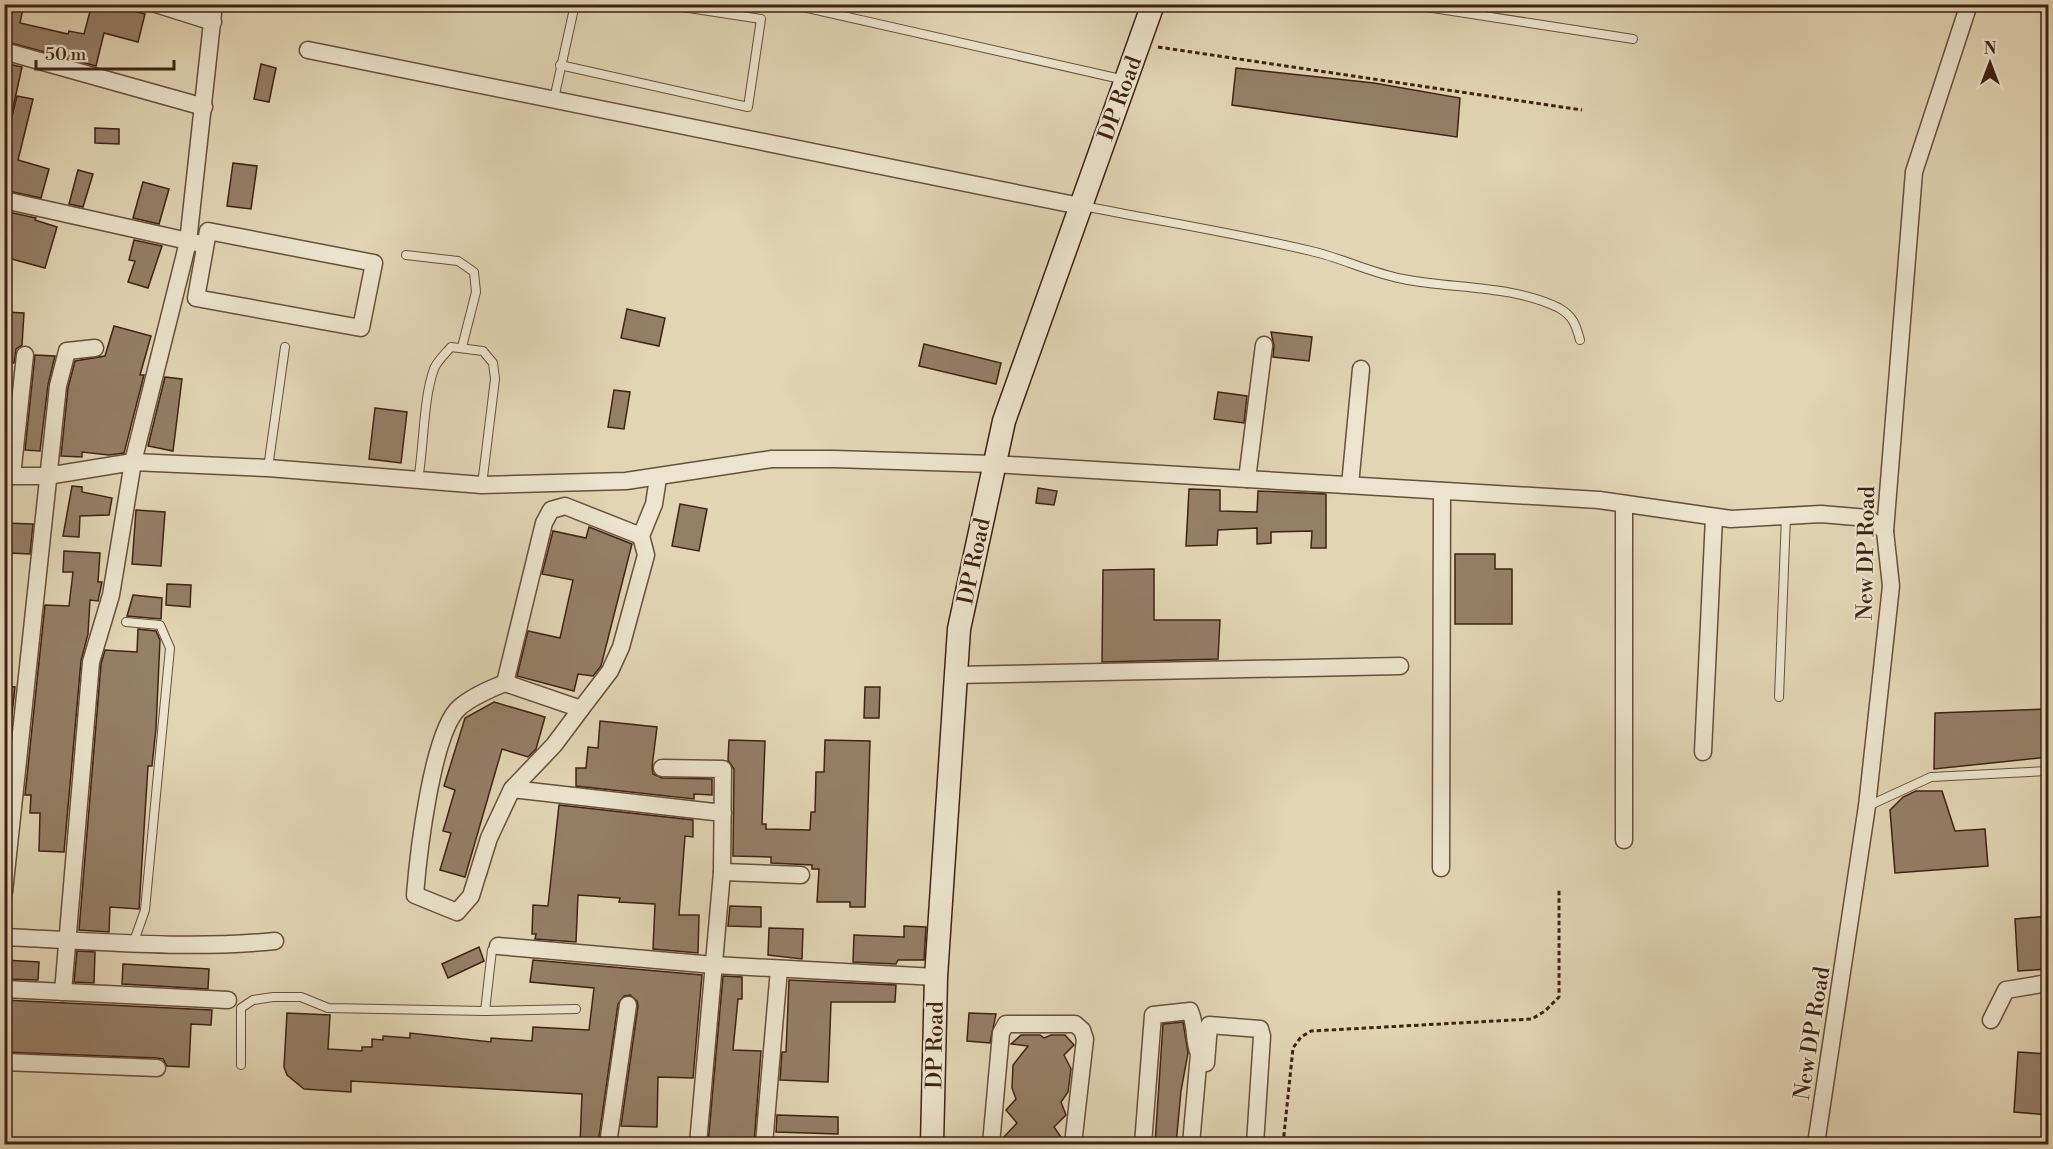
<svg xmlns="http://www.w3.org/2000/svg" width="2053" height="1149" font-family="'Libre Bodoni',serif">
  <rect width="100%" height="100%" fill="#e2d5b4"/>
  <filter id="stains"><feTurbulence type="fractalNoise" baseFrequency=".00333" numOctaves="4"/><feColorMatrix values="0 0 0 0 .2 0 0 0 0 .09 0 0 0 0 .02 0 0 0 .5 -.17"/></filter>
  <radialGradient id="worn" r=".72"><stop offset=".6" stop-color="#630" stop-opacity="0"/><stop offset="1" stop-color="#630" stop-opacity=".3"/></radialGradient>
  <g fill="#947f67" stroke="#3f2214" stroke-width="1.5">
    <path d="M4,4H24L20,23L68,34L69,31L84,34L92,4H106L145,14L138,42L104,33L96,66L4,41Z"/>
    <path d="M4,63L22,67L11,117L4,116Z"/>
    <path d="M261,64L276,68L269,102L254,99Z"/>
    <path d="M1236,68L1374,83L1460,98L1457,137L1232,105Z"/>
    <path d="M17,96L33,99L18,160L49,169L41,198L4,190V149Z"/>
    <path d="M95,128L119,129V144L95,143Z"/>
    <path d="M233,163L257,166L251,209L227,206Z"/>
    <path d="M78,170L93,174L83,207L69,204Z"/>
    <path d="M143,182L169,189L159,224L133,218Z"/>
    <path d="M4,211L36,218L35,220L57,227L45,268L4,257Z"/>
    <path d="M134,240L162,246L148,288L128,282L135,261L129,260Z"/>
    <path d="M627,309L665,318L659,346L621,338Z"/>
    <path d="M4,312L24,313L22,345L16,349L14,363L4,362Z"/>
    <path d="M114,326L151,336L140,375H144L124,453L109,455L82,452V457L61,456L68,388L75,361L105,356Z"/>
    <path d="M1271,332L1312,337L1309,361L1273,357L1274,346Z"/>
    <path d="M924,344L1001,363L996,384L919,366Z"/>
    <path d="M35,355L55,356L48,385L40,451L25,450Z"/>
    <path d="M165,377L182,379L173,451L148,446Z"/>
    <path d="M614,390L630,392L624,429L608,427Z"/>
    <path d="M1218,392L1247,396L1244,423L1214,419Z"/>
    <path d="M375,408L407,412L401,463L369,459Z"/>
    <path d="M4,409H9L5,446H4Z"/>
    <path d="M72,486L82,487V492L112,498L109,515L80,516L79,537L63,536Z"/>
    <path d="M1038,488L1057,491L1054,505L1036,503Z"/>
    <path d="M1189,489L1220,490V511L1257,512L1258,491L1326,494V548H1311L1312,531L1271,532V543L1257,544V528L1218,530L1217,545L1186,546Z"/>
    <path d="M680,504L707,509L699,551L672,546Z"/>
    <path d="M136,510L165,512L161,566L132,564Z"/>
    <path d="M4,523L33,524L30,554L10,553L11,543H4Z"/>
    <path d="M589,527L632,544L601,666L593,676L578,674L574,691L517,676L528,631L560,638L573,580L542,574L553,531L586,538Z"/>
    <path d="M64,551L100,553L98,582H102L98,601L90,600L88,634L81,661L64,852L39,851L40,813H30L31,795H25L45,605L69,606L73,572H63Z"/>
    <path d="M1455,554H1495V569H1512V624H1455Z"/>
    <path d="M1154,569V620H1220L1218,659L1102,662L1103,570Z"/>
    <path d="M167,584L191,585L190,607L166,605Z"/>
    <path d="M133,595L162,598L161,619L127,616Z"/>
    <path d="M138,629L156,631L160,640L156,728L152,766H148L139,909L110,907L109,932L79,930L101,664L105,650L137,652Z"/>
    <path d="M4,686L15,687L4,788Z"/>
    <path d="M865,687H880L879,718H864Z"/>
    <path d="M494,702L545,717L536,749L528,757L502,749L465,877L440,870L451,833L443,831L455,790L444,786L465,718Z"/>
    <path d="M2049,709V757L1934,769L1935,713Z"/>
    <path d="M600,721L657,727L652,767L653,774L662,778L712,779V795L694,794V799L576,786V768H586L588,747L598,748Z"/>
    <path d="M729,740L765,741L762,824H766V829L810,830L811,812H815L816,772H824L825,740L870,741L865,907H850V902H817L819,869H812V865L771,863V857L733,856L734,769L728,760Z"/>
    <path d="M1916,791H1942L1955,831L1985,829L1988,866L1895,873L1890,810L1903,797Z"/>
    <path d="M559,805L693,820V837L685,836L679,915H699L698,953L653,949L655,904L619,902L620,898L578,895L576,942L535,939L536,934H532L533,905L548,906Z"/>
    <path d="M730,906L761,907V927L728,926Z"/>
    <path d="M2049,916V969L2018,971L2015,919Z"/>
    <path d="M904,926L926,927L924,960H898L896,964L853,962L854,935L904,937Z"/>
    <path d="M769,928L803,929L802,959L768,955Z"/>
    <path d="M479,947L484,961L448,978L442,964Z"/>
    <path d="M77,951L95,952L94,983L74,982Z"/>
    <path d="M4,960L39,962L38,980L4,979Z"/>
    <path d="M533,960L702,975L693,1078L658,1077L657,1127L621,1126L638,1006L637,1001L630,995L624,996L618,1004L598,1144H580L582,1094L351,1081V1092L304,1089L287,1075L284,1067L287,1013L330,1015L328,1049L362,1051V1047H372V1039L383,1040V1036L410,1038V1033L491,1042V1038L532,1041L533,1027L589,1030L594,988L530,982Z"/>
    <path d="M123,964L209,969L208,989L122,984Z"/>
    <path d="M723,976L742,977V999H738L733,1050L761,1051L754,1144H708Z"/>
    <path d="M789,980L896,985L895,1002H831L828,1082L780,1080L782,1052H786Z"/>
    <path d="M4,1000L212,1010L211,1025L191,1024L189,1067L167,1066L163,1059L157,1058L4,1052Z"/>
    <path d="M969,1013L996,1014L990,1043L967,1041Z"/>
    <path d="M1183,1022L1188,1053L1181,1091L1176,1144H1155L1163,1024Z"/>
    <path d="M1021,1035H1040L1044,1038L1051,1035H1065L1074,1045L1064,1055L1071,1069L1068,1092L1061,1102L1066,1115L1054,1127L1063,1140V1144H1001L1002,1139L1017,1123L1006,1110L1016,1099L1012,1088L1013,1065L1028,1046L1011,1044Z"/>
    <path d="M2018,1052L2049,1054V1115L2014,1112Z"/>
    <path d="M777,1115L838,1117V1134L776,1132Z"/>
  </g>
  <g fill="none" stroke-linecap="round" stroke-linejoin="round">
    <defs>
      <g id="lane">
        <path d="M790,4L1125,80"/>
        <path d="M1407,4L1633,39"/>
        <path d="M560,65L748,107L761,19L663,4"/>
        <path d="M554,99L575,4"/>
        <path d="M1083,206C1159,221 1236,233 1311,251C1342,258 1371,273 1403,279C1452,289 1513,285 1559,308C1573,316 1576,325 1580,340"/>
        <path d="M406,255L458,261L474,272L476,292L462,347"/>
        <path d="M268,468L285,347"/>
        <path d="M418,480C424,447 423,399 434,369C437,361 445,354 451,347L483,351L493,363L495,379L482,485"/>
        <path d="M126,622L160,625L170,648L145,910L133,944"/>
        <path d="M1779,697L1786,516"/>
        <path d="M1868,806L1931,777L2048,771"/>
        <path d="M485,1011L576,1009"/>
        <path d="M241,1065V1008L253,1000L273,997H301L328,1008L485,1011L492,950L498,946"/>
      </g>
      <g id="street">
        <path d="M156,4L213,22"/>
        <path d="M308,50L1080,206"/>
        <path d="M4,51L204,107"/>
        <path d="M4,200L197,243"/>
        <path d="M208,231L374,263L361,328L196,298Z"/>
        <path d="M4,476H47L133,462L268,468L482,485L626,481L772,459H834L993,464L1599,500L1731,519L1821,514L1868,518L1885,531"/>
        <path d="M12,476L25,355"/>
        <path d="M1247,479L1264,345"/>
        <path d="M1350,485L1361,369"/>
        <path d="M641,536L654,504L658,478"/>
        <path d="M955,675L1400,666"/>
        <path d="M505,683L544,523L551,510L565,506L641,536L646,555L621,647L610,671L581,709"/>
        <path d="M1703,752L1714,517"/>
        <path d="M662,768L723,769L722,872L698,1144"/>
        <path d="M512,789L554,745L581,709L505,683C490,689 473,696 460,707C432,730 418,857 415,895L457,912L471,896L489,838L512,789L723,813"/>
        <path d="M1624,840V504"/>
        <path d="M1441,868L1442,491"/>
        <path d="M722,872L801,875"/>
        <path d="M4,892L58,386L67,351L95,348"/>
        <path d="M4,937C95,941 185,950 275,941"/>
        <path d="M498,946L714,965L936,977"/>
        <path d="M4,989L228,1000"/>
        <path d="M63,992L91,662L111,595L133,462L188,242L214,4"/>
        <path d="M1991,1020L2006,990L2048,983"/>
        <path d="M4,1062L157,1068"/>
        <path d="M1206,1063L1209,1025L1260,1029L1262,1036L1255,1144"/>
        <path d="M608,1144L628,1005"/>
        <path d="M764,1144L779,969"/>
        <path d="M991,1144L1001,1033L1006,1024H1075L1082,1030L1085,1039L1073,1144"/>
        <path d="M1143,1144L1153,1015L1190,1011C1197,1028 1193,1039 1199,1054L1191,1144"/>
        <path d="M1816,1144L1867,806L1891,586L1885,531L1914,172L1969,4"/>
      </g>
      <path id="secondary" d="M932,1144L936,977L959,629L1004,421L1153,4"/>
    </defs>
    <use href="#lane" stroke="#684f3c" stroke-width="10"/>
    <use href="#street" stroke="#684f3c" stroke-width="19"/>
    <use href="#secondary" stroke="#3f2214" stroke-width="25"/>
    <g stroke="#3f2214" stroke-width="3" stroke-dasharray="4.5 3" stroke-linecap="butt">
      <path d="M1158,47L1582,110"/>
      <path d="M1283,1144L1293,1048L1301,1037L1311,1031L1532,1019L1545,1011L1559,997V888"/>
    </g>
    <use href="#lane" stroke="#ece4ce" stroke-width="8"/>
    <use href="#street" stroke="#ece4ce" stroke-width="16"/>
    <use href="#secondary" stroke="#ece4ce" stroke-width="22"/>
  </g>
  <g text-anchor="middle" stroke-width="4.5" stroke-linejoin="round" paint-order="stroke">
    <g font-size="22" fill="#3f2214" stroke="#ece4ce">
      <text transform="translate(1119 98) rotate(-70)" y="8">DP Road</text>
      <text transform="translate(1865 553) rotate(-89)" y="8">New DP Road</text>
      <text transform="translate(973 561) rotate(-78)" y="8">DP Road</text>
      <text transform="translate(1811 1033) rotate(-81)" y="8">New DP Road</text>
      <text transform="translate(934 1045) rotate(-89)" y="8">DP Road</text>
    </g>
  </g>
  <rect width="2053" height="1149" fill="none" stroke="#e2d5b4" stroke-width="24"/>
  <rect x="6" y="6" width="2041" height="1137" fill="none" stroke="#3f2214" stroke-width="3"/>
  <rect x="12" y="12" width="2029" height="1125" fill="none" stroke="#3f2214" stroke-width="1.5"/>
  <g transform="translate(1990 63)" stroke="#ece4ce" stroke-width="4.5" paint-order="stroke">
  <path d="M0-4.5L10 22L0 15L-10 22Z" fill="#3f2214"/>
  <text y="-9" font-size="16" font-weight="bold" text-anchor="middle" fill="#3f2214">N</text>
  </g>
  <path d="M36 60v9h138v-9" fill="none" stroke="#3f2214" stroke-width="3"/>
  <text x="45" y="60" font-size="18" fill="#3f2214" stroke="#ece4ce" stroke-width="4.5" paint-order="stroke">50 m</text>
  <rect width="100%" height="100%" filter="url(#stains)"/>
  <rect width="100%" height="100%" fill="url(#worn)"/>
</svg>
